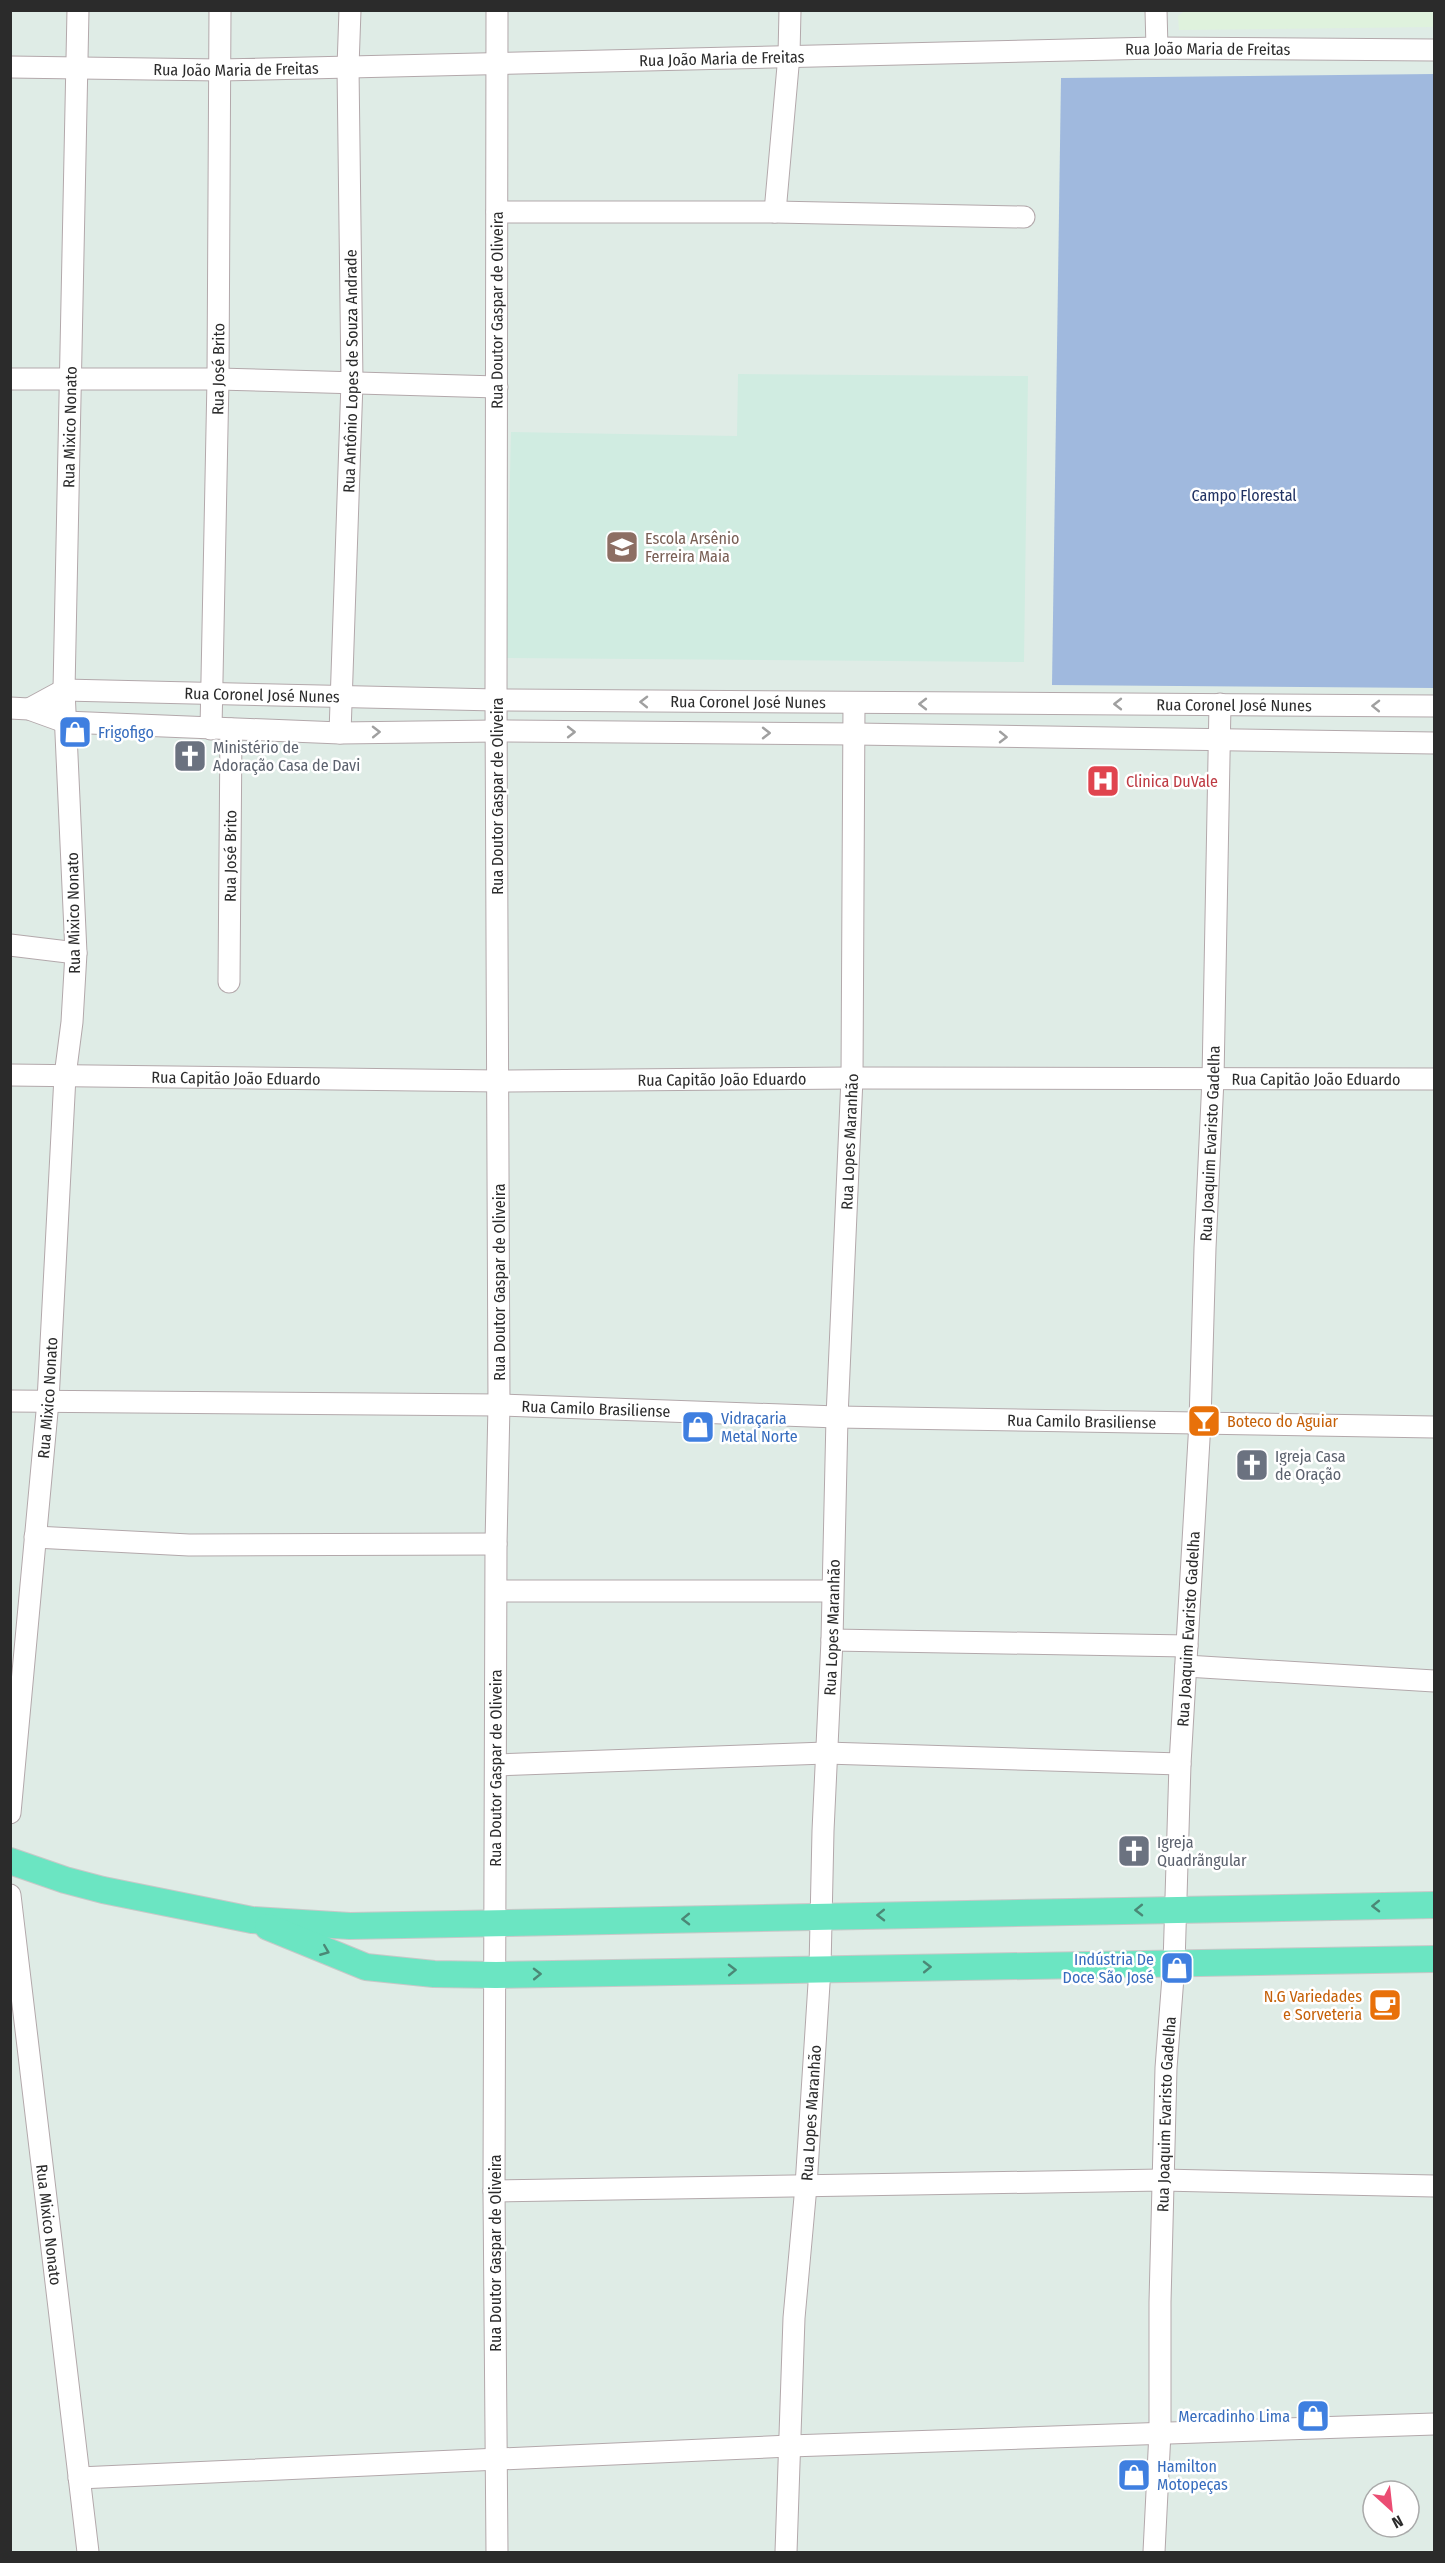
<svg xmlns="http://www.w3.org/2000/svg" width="1445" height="2563" font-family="'Fira Sans Condensed',sans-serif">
  <rect width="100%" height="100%" fill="#dfece6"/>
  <path fill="#d0ece1" d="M738,374L1028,376L1024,662L506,658L511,432L737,436Z"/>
  <path fill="#dff2dd" d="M1186,10L1434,11V27L1179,30L1178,16Z"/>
  <path fill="#a0b9de" d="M1434,74V688L1052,685L1061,78Z"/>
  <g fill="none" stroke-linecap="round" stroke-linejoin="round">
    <defs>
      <g id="minor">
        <path d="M1156,10L1157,48"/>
        <path id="s1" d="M10,67L220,70L1157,48L1434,50"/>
        <path d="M497,212H775L1024,217"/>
        <path d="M775,212L789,55L790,10"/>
        <path d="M10,379H218L497,387"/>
        <path d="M10,708L29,709L65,722L340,733L496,731L855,734L1434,743"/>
        <path id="s2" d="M29,709L64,690L496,700L1434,706"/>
        <path id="s3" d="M211,729L218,379L220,10"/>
        <path id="s4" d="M340,733L352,382L348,67L350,10"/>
        <path d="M10,945L76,953"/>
        <path id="s5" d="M229,982L231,729"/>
        <path id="s6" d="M10,1075L499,1081L852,1078L1434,1079"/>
        <path id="s7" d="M10,1401L499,1405L837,1417L1434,1427"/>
        <path d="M35,1537L189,1545L496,1544"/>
        <path d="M497,1591H832"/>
        <path d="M832,1640L1187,1646"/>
        <path d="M1186,1666L1434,1681"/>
        <path d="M497,1765L826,1753L1180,1764"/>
        <path id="s8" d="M10,1813L48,1401L65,1076L72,1022L76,953L64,690L78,10"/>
        <path id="s9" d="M10,1895L88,2552"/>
        <path d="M494,2191L1162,2180L1434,2186"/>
        <path d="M79,2478L790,2446L1434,2424"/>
        <path id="s10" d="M497,2552L494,2191L496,1544L499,1405L496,700L497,10"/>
        <path id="s11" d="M786,2552L794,2318L806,2186L820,1968L823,1831L832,1640L837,1417L852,1078L854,704"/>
        <path id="s12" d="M1154,2552L1160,2432V2302L1166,2068L1174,1964L1180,1764L1200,1422L1205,1248L1213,1079L1220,704"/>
      </g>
      <g id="major">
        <path d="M10,1861L65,1880L103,1890L252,1920L350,1926L1434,1905"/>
        <path d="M268,1927L366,1967L434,1974L496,1975L1434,1959"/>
      </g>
    </defs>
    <use href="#minor" stroke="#b3a8ab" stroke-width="23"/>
    <use href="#major" stroke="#c8c8c8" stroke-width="28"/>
    <use href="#minor" stroke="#fff" stroke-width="21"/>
    <use href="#major" stroke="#6be5c2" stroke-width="26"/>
  </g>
  <defs><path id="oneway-chevron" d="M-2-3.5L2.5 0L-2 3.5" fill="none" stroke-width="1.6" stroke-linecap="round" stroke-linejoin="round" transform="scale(1.5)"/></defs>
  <g stroke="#a0a0a0">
    <use href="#oneway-chevron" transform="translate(644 702) rotate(-179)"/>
    <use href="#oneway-chevron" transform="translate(923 704) rotate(-180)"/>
    <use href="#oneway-chevron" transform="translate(1118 704) rotate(-180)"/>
    <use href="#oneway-chevron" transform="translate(1376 706) rotate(-179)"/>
    <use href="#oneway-chevron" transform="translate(376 732) rotate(-1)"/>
    <use href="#oneway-chevron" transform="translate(571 732)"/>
    <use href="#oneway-chevron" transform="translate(766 733)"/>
    <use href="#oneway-chevron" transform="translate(1003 737) rotate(1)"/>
  </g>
  <g stroke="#4b8876">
    <use href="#oneway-chevron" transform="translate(1376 1906) rotate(179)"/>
    <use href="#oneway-chevron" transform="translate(1139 1910) rotate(179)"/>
    <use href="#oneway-chevron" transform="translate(881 1915) rotate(179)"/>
    <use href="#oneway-chevron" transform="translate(686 1919) rotate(179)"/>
    <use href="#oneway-chevron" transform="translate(325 1951) rotate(22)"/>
    <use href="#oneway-chevron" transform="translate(927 1967) rotate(-1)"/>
    <use href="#oneway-chevron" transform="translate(732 1970) rotate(-1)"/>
    <use href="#oneway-chevron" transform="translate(537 1974) rotate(-1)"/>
  </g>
  <defs>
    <symbol id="school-square" viewBox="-11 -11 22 22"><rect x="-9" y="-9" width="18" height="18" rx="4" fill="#8d6e63" stroke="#fff"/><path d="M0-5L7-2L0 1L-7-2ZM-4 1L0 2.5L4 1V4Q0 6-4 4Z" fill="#fff"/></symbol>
    <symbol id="shop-square" viewBox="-11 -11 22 22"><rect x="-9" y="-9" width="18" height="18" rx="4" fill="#3f7fe0" stroke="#fff"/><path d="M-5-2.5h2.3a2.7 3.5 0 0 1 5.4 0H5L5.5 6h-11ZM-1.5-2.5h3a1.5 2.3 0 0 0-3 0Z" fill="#fff"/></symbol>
    <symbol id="church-square" viewBox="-11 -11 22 22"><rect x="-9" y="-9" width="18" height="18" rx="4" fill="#6b7280" stroke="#fff"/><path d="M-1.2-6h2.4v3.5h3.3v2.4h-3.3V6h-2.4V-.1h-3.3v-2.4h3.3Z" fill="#fff"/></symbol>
    <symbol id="hospital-square" viewBox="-11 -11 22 22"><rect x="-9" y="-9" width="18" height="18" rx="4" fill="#e0444e" stroke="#fff"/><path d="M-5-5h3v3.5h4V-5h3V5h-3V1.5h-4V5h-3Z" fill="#fff"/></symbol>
    <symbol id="bar-square" viewBox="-11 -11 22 22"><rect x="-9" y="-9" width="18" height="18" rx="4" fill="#e8710a" stroke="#fff"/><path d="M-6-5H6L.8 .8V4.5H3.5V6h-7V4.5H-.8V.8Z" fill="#fff"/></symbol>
    <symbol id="cafe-square" viewBox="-11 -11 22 22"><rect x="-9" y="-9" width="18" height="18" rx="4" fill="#e8710a" stroke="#fff"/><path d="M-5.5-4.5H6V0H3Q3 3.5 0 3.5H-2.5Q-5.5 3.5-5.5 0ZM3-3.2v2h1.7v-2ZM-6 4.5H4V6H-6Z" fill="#fff"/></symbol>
  </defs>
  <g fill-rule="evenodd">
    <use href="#school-square" x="603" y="528" width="38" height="38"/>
    <use href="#shop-square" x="56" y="713" width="38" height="38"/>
    <use href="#church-square" x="171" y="737" width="38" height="38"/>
    <use href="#hospital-square" x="1084" y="762" width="38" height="38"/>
    <use href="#bar-square" x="1185" y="1402" width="38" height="38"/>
    <use href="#shop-square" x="679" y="1408" width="38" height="38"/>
    <use href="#church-square" x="1233" y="1446" width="38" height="38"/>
    <use href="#church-square" x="1115" y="1832" width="38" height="38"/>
    <use href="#shop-square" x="1158" y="1949" width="38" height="38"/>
    <use href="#cafe-square" x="1366" y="1986" width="38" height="38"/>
    <use href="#shop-square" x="1294" y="2397" width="38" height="38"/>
    <use href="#shop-square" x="1115" y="2456" width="38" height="38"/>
  </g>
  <g text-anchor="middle" stroke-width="5" stroke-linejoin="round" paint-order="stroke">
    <g font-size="16" fill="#2b2b2b" stroke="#fff">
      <text dy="6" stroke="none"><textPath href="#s1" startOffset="1198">Rua João Maria de Freitas</textPath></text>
      <text dy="6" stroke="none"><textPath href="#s1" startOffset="712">Rua João Maria de Freitas</textPath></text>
      <text dy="6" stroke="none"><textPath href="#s1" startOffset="226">Rua João Maria de Freitas</textPath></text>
      <text dy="6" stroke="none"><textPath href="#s10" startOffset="2242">Rua Doutor Gaspar de Oliveira</textPath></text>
      <text dy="6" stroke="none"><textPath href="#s3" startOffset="360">Rua José Brito</textPath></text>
      <text dy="6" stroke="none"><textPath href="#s4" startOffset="362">Rua Antônio Lopes de Souza Andrade</textPath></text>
      <text dy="6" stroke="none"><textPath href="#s8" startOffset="1389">Rua Mixico Nonato</textPath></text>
      <text dy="6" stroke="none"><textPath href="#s2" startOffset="238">Rua Coronel José Nunes</textPath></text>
      <text dy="6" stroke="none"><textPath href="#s2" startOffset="724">Rua Coronel José Nunes</textPath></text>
      <text dy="6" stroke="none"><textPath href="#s2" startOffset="1210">Rua Coronel José Nunes</textPath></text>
      <text transform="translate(497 796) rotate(-90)" y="6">Rua Doutor Gaspar de Oliveira</text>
      <text dy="6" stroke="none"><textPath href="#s5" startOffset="126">Rua José Brito</textPath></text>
      <text transform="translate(73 913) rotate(-91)" y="6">Rua Mixico Nonato</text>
      <text dy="6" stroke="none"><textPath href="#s6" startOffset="226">Rua Capitão João Eduardo</textPath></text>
      <text dy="6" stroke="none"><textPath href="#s6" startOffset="712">Rua Capitão João Eduardo</textPath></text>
      <text dy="6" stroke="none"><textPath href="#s6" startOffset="1306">Rua Capitão João Eduardo</textPath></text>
      <text dy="6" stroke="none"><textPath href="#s11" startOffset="1412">Rua Lopes Maranhão</textPath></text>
      <text dy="6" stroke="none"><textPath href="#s12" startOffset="1410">Rua Joaquim Evaristo Gadelha</textPath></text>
      <text transform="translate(499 1282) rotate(-90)" y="6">Rua Doutor Gaspar de Oliveira</text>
      <text dy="6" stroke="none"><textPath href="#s8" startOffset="417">Rua Mixico Nonato</textPath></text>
      <text dy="6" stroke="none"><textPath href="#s7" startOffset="586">Rua Camilo Brasiliense</textPath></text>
      <text dy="6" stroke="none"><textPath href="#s7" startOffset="1072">Rua Camilo Brasiliense</textPath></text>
      <text dy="6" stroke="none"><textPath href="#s11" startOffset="926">Rua Lopes Maranhão</textPath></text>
      <text dy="6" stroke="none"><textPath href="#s12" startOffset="924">Rua Joaquim Evaristo Gadelha</textPath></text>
      <text dy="6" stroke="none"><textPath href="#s10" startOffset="784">Rua Doutor Gaspar de Oliveira</textPath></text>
      <text dy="6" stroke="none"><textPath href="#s11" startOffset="440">Rua Lopes Maranhão</textPath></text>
      <text dy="6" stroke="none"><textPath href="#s12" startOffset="438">Rua Joaquim Evaristo Gadelha</textPath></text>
      <text dy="6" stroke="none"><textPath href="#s9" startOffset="332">Rua Mixico Nonato</textPath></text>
      <text transform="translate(495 2253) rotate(-90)" y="6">Rua Doutor Gaspar de Oliveira</text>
    </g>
    <g font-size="16" fill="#213263" stroke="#fff">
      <text x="1244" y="501">Campo Florestal</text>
    </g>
    <g font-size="16" fill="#785e54" stroke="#fff" text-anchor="start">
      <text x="645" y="544">Escola Arsênio<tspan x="645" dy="18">Ferreira Maia</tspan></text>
    </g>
    <g font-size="16" fill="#366cbe" stroke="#fff" text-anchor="start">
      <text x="98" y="738">Frigofigo</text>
      <text x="721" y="1424">Vidraçaria<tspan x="721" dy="18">Metal Norte</tspan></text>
      <text x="1154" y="1965" text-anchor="end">Indústria De<tspan x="1154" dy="18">Doce São José</tspan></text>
      <text x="1290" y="2422" text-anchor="end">Mercadinho Lima</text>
      <text x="1157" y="2472">Hamilton<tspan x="1157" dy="18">Motopeças</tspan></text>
    </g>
    <g font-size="16" fill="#5b616d" stroke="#fff" text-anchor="start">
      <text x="213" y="753">Ministério de<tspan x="213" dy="18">Adoração Casa de Davi</tspan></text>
      <text x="1275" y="1462">Igreja Casa<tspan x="1275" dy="18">de Oração</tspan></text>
      <text x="1157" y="1848">Igreja<tspan x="1157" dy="18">Quadrãngular</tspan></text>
    </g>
    <g font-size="16" fill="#be3a42" stroke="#fff" text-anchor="start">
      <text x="1126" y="787">Clinica DuVale</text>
    </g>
    <g font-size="16" fill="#c56008" stroke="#fff" text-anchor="start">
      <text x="1227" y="1427">Boteco do Aguiar</text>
      <text x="1362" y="2002" text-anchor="end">N.G Variedades<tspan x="1362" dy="18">e Sorveteria</tspan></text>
    </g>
  </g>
  <rect width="1445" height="2563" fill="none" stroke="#2b2b2b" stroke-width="24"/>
  <g transform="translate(1391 2509) rotate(153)"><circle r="28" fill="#ffffff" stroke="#aaaaaa" stroke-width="1.5"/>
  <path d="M0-4.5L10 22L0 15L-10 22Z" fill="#eb4d73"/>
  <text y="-9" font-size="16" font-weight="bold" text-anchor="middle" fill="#2b2b2b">N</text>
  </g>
</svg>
